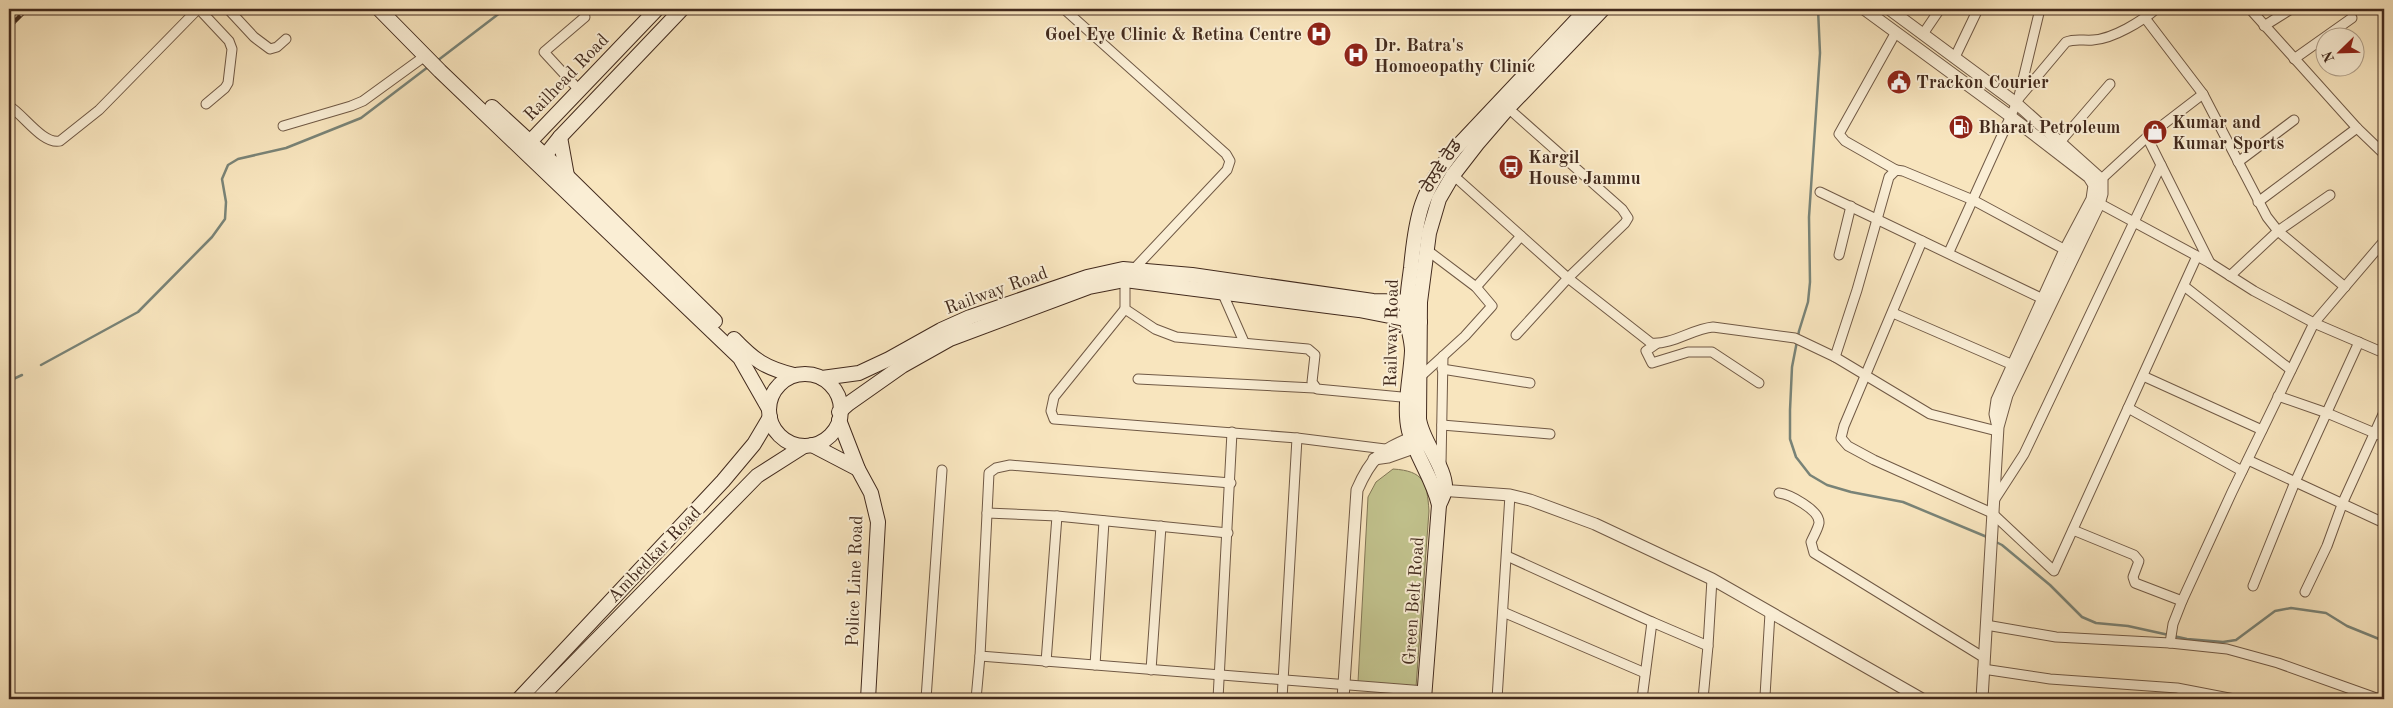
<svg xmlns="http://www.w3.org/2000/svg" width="2393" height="708" font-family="'Old Standard TT','Noto Sans Gurmukhi',serif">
  <rect width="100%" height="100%" fill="#f8e5be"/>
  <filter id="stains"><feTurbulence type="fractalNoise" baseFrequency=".004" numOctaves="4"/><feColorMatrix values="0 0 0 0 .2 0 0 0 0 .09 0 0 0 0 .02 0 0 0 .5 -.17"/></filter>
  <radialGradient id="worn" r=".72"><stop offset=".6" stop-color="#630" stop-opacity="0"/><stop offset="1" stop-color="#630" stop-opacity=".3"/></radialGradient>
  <path fill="#c2c38e" stroke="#827656" d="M1393,469C1424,471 1427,482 1429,511L1416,687L1358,682L1368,497L1376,482Z"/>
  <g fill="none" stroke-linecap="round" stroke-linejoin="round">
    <g stroke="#798377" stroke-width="2.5">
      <path d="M1818,9L1820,53L1809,217L1810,282L1808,302L1799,331L1792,367L1790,410V439L1796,457L1810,475L1827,485L1851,492L1903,502L1987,537"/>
      <path d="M437,61L505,9"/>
      <path d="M41,365L138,312L212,237L225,219L226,202L222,179L228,165L238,159L286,148L361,118L428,67"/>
      <path d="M9,381L22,375"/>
      <path d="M1994,541L2002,545L2050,585L2082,617L2096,623L2128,626L2187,639L2223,642L2236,640L2275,611L2291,608L2326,613L2347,626L2384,641"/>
    </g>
    <defs>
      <g id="minor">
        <path d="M199,9L229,41L232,49L228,83L225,88L206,104"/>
        <path d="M228,9L254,37L270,49L277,47L286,39"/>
        <path d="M1064,9L1226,154L1230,161L1227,170L1134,269"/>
        <path d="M2250,9L2357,128L2384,154"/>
        <path d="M2145,18L2203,94L2267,217L2278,231L2345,287"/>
        <path d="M2264,26L2291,9"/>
        <path d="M1923,34L1940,9"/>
        <path d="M1955,57L1978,9"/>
        <path d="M2294,59L2352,18"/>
        <path d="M579,90L544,52L585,17"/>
        <path d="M2203,94L2147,137L2210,263"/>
        <path d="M2019,98L2066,42C2076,38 2084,41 2093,40C2113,39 2142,21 2156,9"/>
        <path d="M9,106C23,114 43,145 60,141L99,110L198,9"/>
        <path d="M283,126L351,106L363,101L425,56"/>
        <path d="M2060,142L2110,84"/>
        <path d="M2238,162L2294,120"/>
        <path d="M1896,170L1845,141L1839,134L1896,32"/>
        <path d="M1453,175L1568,278L1625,223L1628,218L1622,209L1508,108"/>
        <path d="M2096,184L2147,137"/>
        <path d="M1820,192L2043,299"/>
        <path d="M2095,201L2210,263L2254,291L2314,323L2384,353"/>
        <path d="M2258,202L2357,128"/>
        <path d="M1922,241L1844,426L1841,438L1848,446L1874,460L1992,513L2054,571L2197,256"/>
        <path d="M1949,252L2018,100L2040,9"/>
        <path d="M1839,255L1851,206"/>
        <path d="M2230,276L2278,231L2330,195"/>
        <path d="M1125,280V309L1155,329L1176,337L1308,349L1315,355L1312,382L1317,389L1412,398"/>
        <path d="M2184,286L2291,370"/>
        <path d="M1476,287L1521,236"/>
        <path d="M1222,292L1244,342"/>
        <path d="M1125,309L1054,397L1051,411L1054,419L1297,438L1385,449"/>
        <path d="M1893,313L2013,365"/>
        <path d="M1516,335L1568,278L1651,343C1672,345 1692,329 1713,327L1795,338L1835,357L1930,414L1997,431"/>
        <path d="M1656,344L1646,351L1652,363L1688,352H1712L1759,383"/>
        <path d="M1835,357L1857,290L1889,177L1896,170L1903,171L1973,200L2071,253"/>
        <path d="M1442,369L1530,383"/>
        <path d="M2143,376L2262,430"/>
        <path d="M1420,377L1465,336L1492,306L1476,287L1427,250"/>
        <path d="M1138,379L1314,388"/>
        <path d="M2278,396L2327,413L2384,437"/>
        <path d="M2128,408L2242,471"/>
        <path d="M1442,425L1550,434"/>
        <path d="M2248,460L2384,523"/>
        <path d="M1441,464L1443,356"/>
        <path d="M1231,483L1010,465L996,468L989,473L980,656L1425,691"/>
        <path d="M1779,493C1789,494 1820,510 1819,523C1818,529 1813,537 1811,542L1814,553L1983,657"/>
        <path d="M1993,502L2024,454L2161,165"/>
        <path d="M987,513L1057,516L1228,533"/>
        <path d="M2073,530L2134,555L2139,561L2133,577L2135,583L2182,601"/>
        <path d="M1507,556L1652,622"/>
        <path d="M2253,586L2295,482L2359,342"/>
        <path d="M2305,592L2327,546L2343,502L2384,412"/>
        <path d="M1503,612L1645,673"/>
        <path d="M1986,625L2056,637L2170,643L2227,649L2278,663L2379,699"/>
        <path d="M2170,643L2173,624L2182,601L2232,492L2314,323L2384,241"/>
        <path d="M1046,662L1057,516"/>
        <path d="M1095,665L1104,521"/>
        <path d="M1983,669L2050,679L2177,688L2234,699"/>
        <path d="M1151,670L1161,526"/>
        <path d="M1765,696L1770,613"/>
        <path d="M926,699L942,470"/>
        <path d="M976,699L980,656"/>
        <path d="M1218,699L1232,432"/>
        <path d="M1282,699L1297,438"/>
        <path d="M1497,699L1510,495"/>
        <path d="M1642,699L1652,622L1708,646L1712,579"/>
        <path d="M1703,699L1708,646"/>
      </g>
      <g id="tertiary">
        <path d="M1864,9L2010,116L2089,177L2094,185L2092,199L2065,250L1997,400L1995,414L1997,423"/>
        <path d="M1889,9L2016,103L2102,180V194L2099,204L2007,395L1998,427L1982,699"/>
        <path d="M1374,459L1388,457L1422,445"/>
        <path d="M1439,490L1510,495L1530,500L1595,524L1712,579L1922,699"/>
        <path d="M1343,699L1357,490C1373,453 1382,451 1417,435"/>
      </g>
      <g id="secondary">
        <path d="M379,9L440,71L740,358L769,409"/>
        <path d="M492,107L567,176L715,321"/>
        <path d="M560,137L567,176"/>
        <path d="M523,149L657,9"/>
        <path d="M540,162L560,137L682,9"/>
        <path d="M734,339C754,360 765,368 794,375"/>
        <circle cx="805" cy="410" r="36"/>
        <path d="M822,378L859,373L889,359L941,330L970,317L1087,277L1123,269L1192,275L1373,301L1420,302"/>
        <path d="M839,412L848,404L902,366L950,339L1089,287L1125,280L1359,310L1420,322"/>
        <path d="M839,420L858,469L871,493L878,522L868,699"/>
        <path d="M812,445L858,469"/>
        <path d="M1439,505C1433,478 1416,457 1409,431C1403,406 1411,376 1412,351C1412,339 1407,328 1407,317C1406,300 1409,284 1411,268C1416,215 1421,191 1455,149L1587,9"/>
        <path d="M519,699L723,481L754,444L770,417"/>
        <path d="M539,699L757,476L804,446"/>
        <path d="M1424,699L1439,505C1441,501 1444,495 1445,490C1447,468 1422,442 1419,419L1420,302L1429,233L1439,199L1453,175L1477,144L1508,108L1603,9"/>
      </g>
    </defs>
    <use href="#minor" stroke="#705945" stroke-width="11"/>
    <use href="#tertiary" stroke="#705945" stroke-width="13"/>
    <use href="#secondary" stroke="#422a1d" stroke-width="16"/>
    <use href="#minor" stroke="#faeed5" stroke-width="9"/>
    <use href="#tertiary" stroke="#faeed5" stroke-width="11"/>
    <use href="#secondary" stroke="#faeed5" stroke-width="14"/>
    <defs>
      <path id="rail" d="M9,27L27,9"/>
    </defs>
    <use href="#rail" stroke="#422a1d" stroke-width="4.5"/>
    <use href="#rail" stroke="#faeed5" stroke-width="2.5" stroke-dasharray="8" stroke-linecap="butt"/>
  </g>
  <defs>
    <symbol id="hospital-disc" viewBox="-11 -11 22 22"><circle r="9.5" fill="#8f2418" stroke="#faeed5"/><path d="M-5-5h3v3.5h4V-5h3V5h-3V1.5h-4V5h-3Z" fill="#fff"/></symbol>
    <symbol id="civic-disc" viewBox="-11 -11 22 22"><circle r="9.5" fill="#8f2418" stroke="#faeed5"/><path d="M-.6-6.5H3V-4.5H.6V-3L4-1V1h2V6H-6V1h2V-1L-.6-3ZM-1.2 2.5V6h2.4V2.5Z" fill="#fff"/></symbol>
    <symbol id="fuel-disc" viewBox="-11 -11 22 22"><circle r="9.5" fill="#8f2418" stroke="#faeed5"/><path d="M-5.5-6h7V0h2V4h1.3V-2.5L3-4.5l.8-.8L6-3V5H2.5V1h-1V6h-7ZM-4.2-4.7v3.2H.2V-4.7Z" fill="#fff"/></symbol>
    <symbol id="shop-disc" viewBox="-11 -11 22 22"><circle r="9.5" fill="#8f2418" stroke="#faeed5"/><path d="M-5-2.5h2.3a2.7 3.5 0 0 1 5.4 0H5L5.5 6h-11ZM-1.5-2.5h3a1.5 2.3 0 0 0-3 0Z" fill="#fff"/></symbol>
    <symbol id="bus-disc" viewBox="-11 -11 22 22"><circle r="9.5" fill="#8f2418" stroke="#faeed5"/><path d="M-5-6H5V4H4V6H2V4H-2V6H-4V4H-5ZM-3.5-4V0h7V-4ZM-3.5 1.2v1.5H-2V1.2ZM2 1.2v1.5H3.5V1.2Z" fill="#fff"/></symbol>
  </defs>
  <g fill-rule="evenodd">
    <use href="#hospital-disc" x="1305" y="20" width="28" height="28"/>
    <use href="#hospital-disc" x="1342" y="41" width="28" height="28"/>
    <use href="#civic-disc" x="1885" y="68" width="28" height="28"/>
    <use href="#fuel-disc" x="1947" y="113" width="28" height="28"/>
    <use href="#shop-disc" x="2141" y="118" width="28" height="28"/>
    <use href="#bus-disc" x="1497" y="153" width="28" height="28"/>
  </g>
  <g text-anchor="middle" stroke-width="4" stroke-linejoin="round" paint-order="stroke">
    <g font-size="18" font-weight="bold" fill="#422a1d" stroke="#faeed5" text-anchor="start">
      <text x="1302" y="40" text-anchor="end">Goel Eye Clinic &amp; Retina Centre</text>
      <text x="1374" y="51">Dr. Batra's<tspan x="1374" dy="21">Homoeopathy Clinic</tspan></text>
      <text x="1916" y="88">Trackon Courier</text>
      <text x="2172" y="128">Kumar and<tspan x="2172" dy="21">Kumar Sports</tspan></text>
      <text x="1978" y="133">Bharat Petroleum</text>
      <text x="1528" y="163">Kargil<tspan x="1528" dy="21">House Jammu</tspan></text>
    </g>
    <g font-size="18" fill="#422a1d" stroke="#faeed5">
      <text transform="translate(566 77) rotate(-46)" y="6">Railhead Road</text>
      <text transform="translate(1441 166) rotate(-57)" y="6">ਰੇਲਵੇ ਰੋਡ</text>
      <text transform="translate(996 290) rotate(-20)" y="6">Railway Road</text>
      <text transform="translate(1391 333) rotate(-89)" y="6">Railway Road</text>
      <text transform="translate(654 554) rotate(-46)" y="6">Ambedkar Road</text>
      <text transform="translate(854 581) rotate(-88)" y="6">Police Line Road</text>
      <text transform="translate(1413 601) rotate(-86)" y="6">Green Belt Road</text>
    </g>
  </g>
  <rect width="2393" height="708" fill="none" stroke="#f8e5be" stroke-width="30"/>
  <rect x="10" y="10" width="2373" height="688" fill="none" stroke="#422a1d" stroke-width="2.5"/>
  <rect x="15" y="15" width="2363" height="678" fill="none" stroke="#422a1d"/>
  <g transform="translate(2340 52) rotate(247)"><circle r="24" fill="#faeed5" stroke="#b0a08b"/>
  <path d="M0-4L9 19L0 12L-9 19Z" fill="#8f2418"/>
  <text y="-8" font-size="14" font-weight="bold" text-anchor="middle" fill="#422a1d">N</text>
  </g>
  <rect width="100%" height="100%" filter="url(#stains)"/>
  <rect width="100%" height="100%" fill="url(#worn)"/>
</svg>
